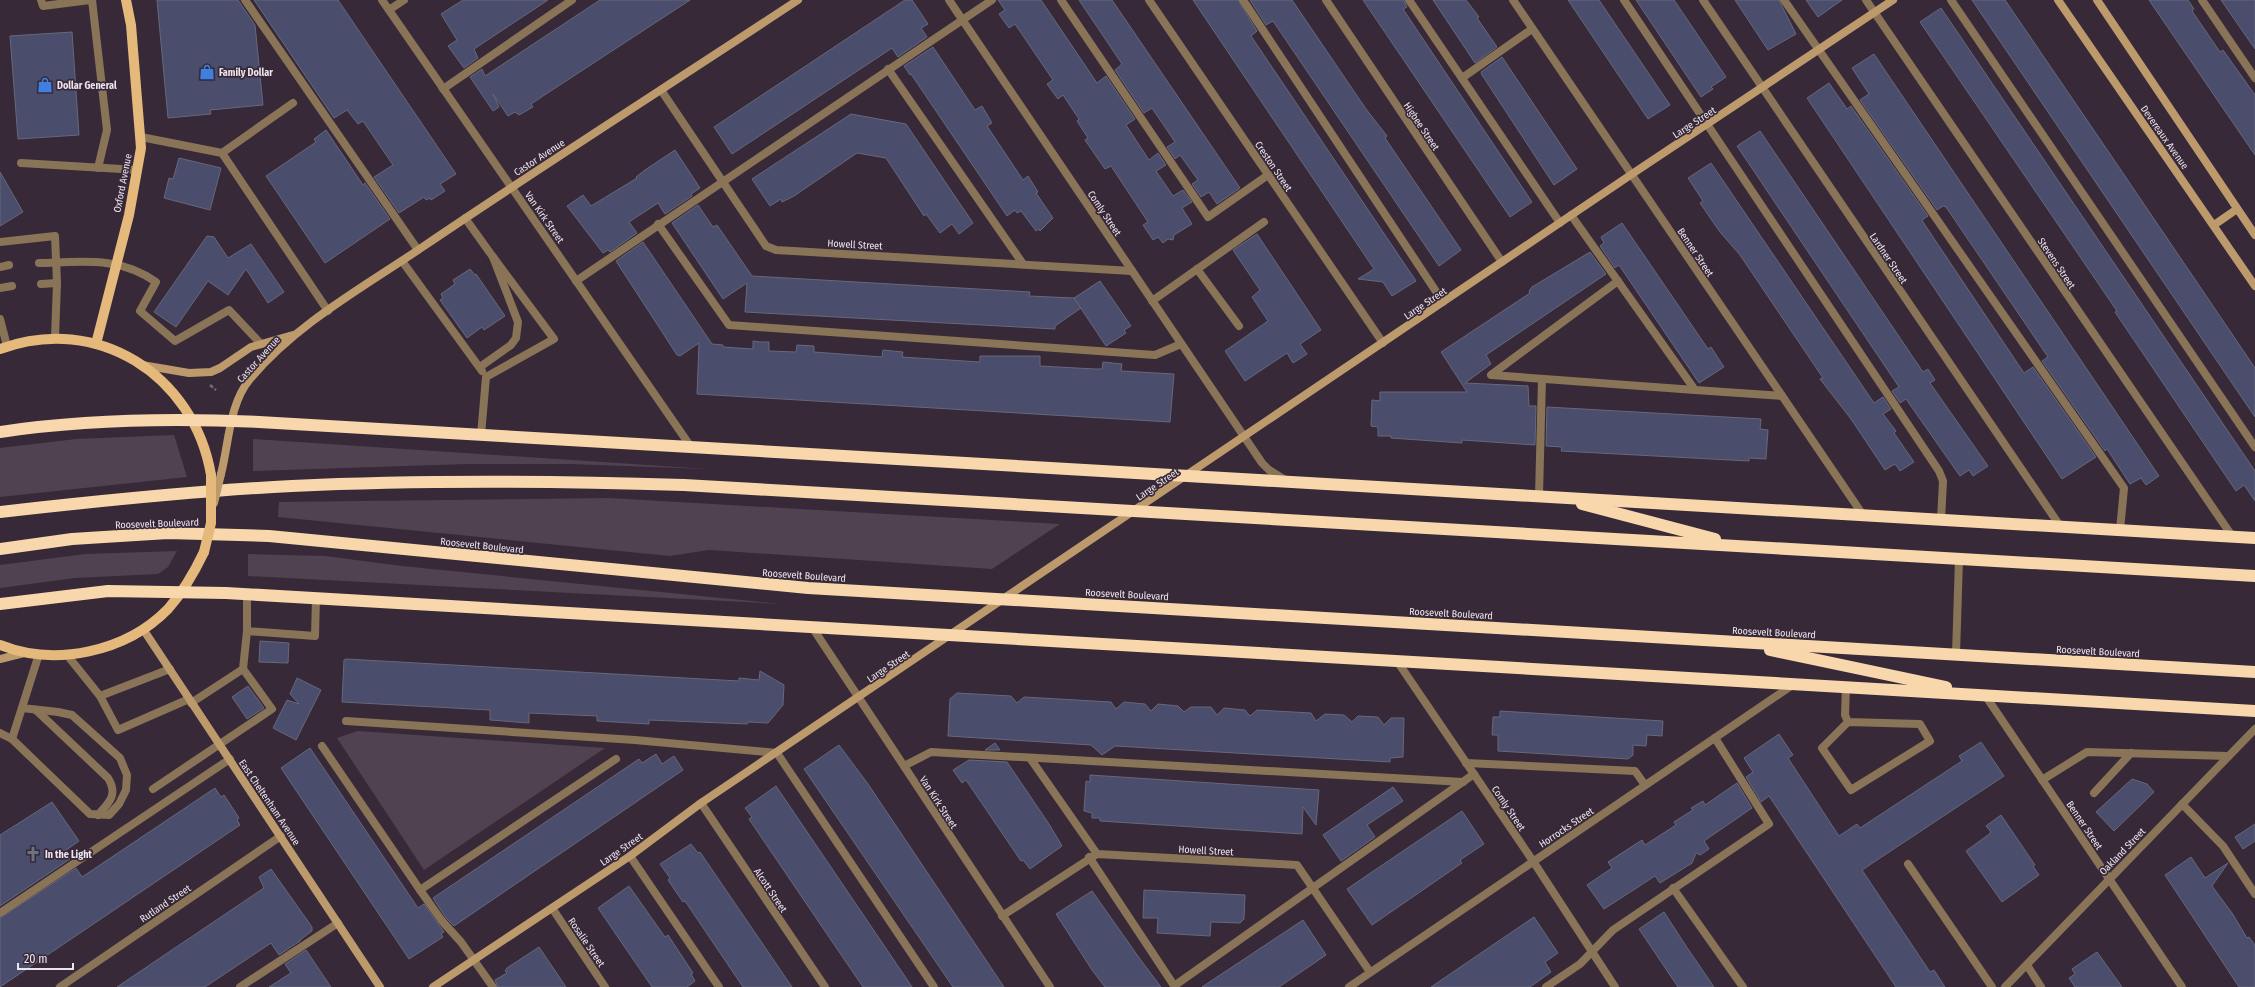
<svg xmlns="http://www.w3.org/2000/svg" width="2255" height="987" font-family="'Fira Sans Condensed',sans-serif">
  <rect width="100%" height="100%" fill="#372938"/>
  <g fill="#514251">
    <path d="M174,435L187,477L0,497V448L76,439Z"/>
    <path d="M253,439L708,469L570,464H466L253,471Z"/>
    <path d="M609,498L1060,524L992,569L709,550L670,556L278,517L279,502Z"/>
    <path d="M177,551L168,567L158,574L75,578L0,588V565L85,554Z"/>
    <path d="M248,554L325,556L402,566L781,604L248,576Z"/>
    <path d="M358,731L605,748L424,870L337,738Z"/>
  </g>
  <g fill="#4b4d6c" stroke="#66687c">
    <path d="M157,0H238L255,25L263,105L210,110L211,114L168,118Z"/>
    <path d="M254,0H338L456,174L440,184L445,191L431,200L430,198L426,200L424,197L399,213L374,177L393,165L363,121L358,124L347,110L334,118Z"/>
    <path d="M463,0H548L474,49L478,58L464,68L448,46L457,40L441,14Z"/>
    <path d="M600,0H690L543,96L531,104L533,107L519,115L515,112L508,116L493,94L499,107L493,111L470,77L482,69L485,76Z"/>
    <path d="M905,0H912L928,24L921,28L927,37L898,57L892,48L732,154L714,127Z"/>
    <path d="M998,0H1041L1097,83L1106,76L1135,119L1126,125L1149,160L1158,153L1166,165L1156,171L1173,196L1183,190L1192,202L1182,208L1192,224L1174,235L1173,240L1168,239L1163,243L1158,237L1153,240L1143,225L1148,222L1111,166L1105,169L1085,140L1088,138L1077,121L1079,119L1063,95L1058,99L1047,84L1053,80L1015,24L1009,28L999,14L1005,10Z"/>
    <path d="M1079,0H1112L1240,188L1217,204L1209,192L1201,197L1192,184L1198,180L1180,155L1175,159L1167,147L1175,142L1152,108L1144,113L1115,70L1122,64Z"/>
    <path d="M1193,0H1238L1257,31L1251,36L1416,281L1392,296L1383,282L1358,279L1374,269Z"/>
    <path d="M1250,0H1292L1366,109L1387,136L1385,138L1461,250L1439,266L1273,21L1266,25Z"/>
    <path d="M1363,0H1404L1407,7L1403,9L1532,202L1510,217Z"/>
    <path d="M1433,0H1466L1479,17L1477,18L1497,47L1475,63Z"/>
    <path d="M1568,0H1599L1670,105L1648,119Z"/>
    <path d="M1636,0H1674L1726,77L1711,87L1713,89L1701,97Z"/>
    <path d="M1735,0H1779L1796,34L1768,50Z"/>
    <path d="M1806,0H1842L1818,17Z"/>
    <path d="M1972,0H2005L2108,151L2255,368V417Z"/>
    <path d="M2149,0H2188L2194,9L2192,11L2220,52L2223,50L2255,95V155Z"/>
    <path d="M2221,0H2255V49Z"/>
    <path d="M1941,8L2255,471V501L2244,485L2236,491L2115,312L2117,311L1920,22Z"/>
    <path d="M72,32L79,135L18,139L10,36Z"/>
    <path d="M933,47L975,110L982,106L992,123L987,126L1023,180L1028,176L1038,192L1036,193L1053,218L1040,231L1039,229L1036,231L1021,211L1017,213L1015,210L1007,216L911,74L910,75L904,66Z"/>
    <path d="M1874,54L2159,476L2146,485L2141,478L2130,484L2107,449L2105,451L2042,361L2048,357L1946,207L1943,206L1937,210L1860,100L1869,94L1852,68Z"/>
    <path d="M1502,57L1577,169L1554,185L1482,75L1481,72Z"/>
    <path d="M1829,83L1847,109L1851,106L1928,216L1922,220L1923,222L2024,373L2033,367L2096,457L2062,479L1807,98Z"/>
    <path d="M851,114L906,124L973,223L959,234L952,224L940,233L926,214L924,216L886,158L857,153L794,196L782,202L781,199L770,206L752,179Z"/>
    <path d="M326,130L363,185L365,183L390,219L325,263L266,176L316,142L314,139Z"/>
    <path d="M1760,131L1923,372L1928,369L1935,380L1930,383L1988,466L1973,476L1969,470L1960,476L1906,399L1900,403L1892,391L1899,387L1737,146Z"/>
    <path d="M675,150L700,188L691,194L692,196L665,214L658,203L629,222L637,233L610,252L608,250L603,253L567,206L583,195L591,206L637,178L636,177L645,170Z"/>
    <path d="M179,158L221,168L210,210L164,198L169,178L173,179Z"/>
    <path d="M1711,163L1874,403L1883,397L1891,409L1883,414L1896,431L1894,433L1914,462L1900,471L1895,464L1885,470L1851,419L1820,379L1823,378L1740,255L1720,232L1700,203L1703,201L1688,178Z"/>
    <path d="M0,172L23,212L0,226Z"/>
    <path d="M698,205L713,227L717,225L752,276L1030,292L1029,296L1074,298L1081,308L1055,326V329L745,312L747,283L723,299L672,223Z"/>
    <path d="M1622,223L1708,349L1711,347L1724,367L1699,383L1619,265L1615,268L1600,246L1604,243L1601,237Z"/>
    <path d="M1257,234L1321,330L1300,344L1307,354L1293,363L1287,353L1245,381L1225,351L1268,321L1252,297L1260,290L1233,250Z"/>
    <path d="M207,236L214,237L228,258L251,244L284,292L268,303L246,269L228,295L208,281L176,327L154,312Z"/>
    <path d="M643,242L712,344L723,345V347L753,349V341L760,342H769V351L796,352L797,345L814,346V352L882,357L883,350L892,351L903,352L902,357L980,362V356H1040V366L1095,369H1102L1103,362L1122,364L1121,371L1174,374L1170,422L697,394L699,343L680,356L677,355L616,261Z"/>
    <path d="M1590,252L1606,274L1486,355L1491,364L1465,383L1528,386L1529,406H1536L1535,445L1462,440V443L1391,438V436H1378V427L1371,426L1372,400L1380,401V392H1467L1441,352L1530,293L1529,291L1532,287Z"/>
    <path d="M470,269L475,275L476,274L505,316L484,330L482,327L467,338L440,300L443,298L441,294L455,284L453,280Z"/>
    <path d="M1100,281L1131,326L1124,330L1126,333L1106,346L1074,298Z"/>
    <path d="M1547,407L1761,419L1760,429L1768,430L1766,459L1749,458V461L1561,451L1562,447L1546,446Z"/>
    <path d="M260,641L289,643L288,663L259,662Z"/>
    <path d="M346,659L739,681V678L759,680L760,671L784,685L783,705L768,723L748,722L747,724L649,720V724L597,721V716L529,713V723L490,720V710L342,702L344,660Z"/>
    <path d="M297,678L321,690L296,740L273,728L287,700L299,704L290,694Z"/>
    <path d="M248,686L264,708L247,719L232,697Z"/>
    <path d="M957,693L1011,696L1017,703L1024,697L1111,702L1116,709L1124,702L1145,704L1151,711L1158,704L1178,706L1184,712L1191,707H1211L1217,715L1224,708L1245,710L1250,716L1257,710L1311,713L1316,721L1325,714L1344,715L1352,722L1358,716L1378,717L1384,725L1391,718H1404L1403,757L1390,758V762L1115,746L1102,755L1091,745L948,736L950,699Z"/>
    <path d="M1500,711L1663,721L1662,736L1647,735L1646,746L1633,745V755L1628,759L1498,751V735H1492L1493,717H1500Z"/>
    <path d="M1779,734L1793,755L1788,758L1839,836L1857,824L1860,828L1962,761L1959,756L1981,742L2004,776L1862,870L1930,972L1934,970L1945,987H1896L1769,796L1761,802L1746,777L1753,772L1744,758Z"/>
    <path d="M995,743L1000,750H985Z"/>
    <path d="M839,745L868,784L1004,987H953L804,769Z"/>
    <path d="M310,748L418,908L424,904L444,932L441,934L443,937L409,959L281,768Z"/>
    <path d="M656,754L662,764L674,756L683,770L454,926L446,918L433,898L639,759L642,763Z"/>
    <path d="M969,760L1007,762L1049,824L1062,846L1030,869L1023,860L1021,861L966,780L962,783L953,770Z"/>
    <path d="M1090,775L1319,790L1316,825L1303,807L1302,834L1100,821V818H1092V813L1084,811L1086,781L1090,782Z"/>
    <path d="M2132,779L2147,784L2154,792L2114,831L2096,812Z"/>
    <path d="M1737,783L1752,808L1704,841L1709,849L1700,855L1696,853L1692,863L1660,883L1655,876L1604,909L1587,885L1612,868L1608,862L1642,840L1645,845L1676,825L1674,822L1693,810L1691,808L1703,801L1705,805Z"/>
    <path d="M776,786L904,975L912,987H863L812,912L749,819L752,817L745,808Z"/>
    <path d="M1393,787L1403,801L1367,825L1375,837L1341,861L1323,835Z"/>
    <path d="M215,788L221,797L224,795L239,818L237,820L240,825L0,987V918L76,868L82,877Z"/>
    <path d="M52,802L79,841L65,851L70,859L0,906V835Z"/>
    <path d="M1462,811L1484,844L1460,860L1462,863L1372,925L1347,889Z"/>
    <path d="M2001,815L2035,865L2033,866L2039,875L2002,902L1966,851L1988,835L1991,832L1986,826Z"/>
    <path d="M2255,824V841L2243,849L2235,837Z"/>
    <path d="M691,844L698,853L700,852L792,987H743L685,901L683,902L668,880L670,878L660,864Z"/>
    <path d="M2191,857L2205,878L2228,863L2212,886L2232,913L2247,938L2249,937L2255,945V987H2239L2165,875Z"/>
    <path d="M271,869L312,927V931L300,940V941L279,955L271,943L205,987H117L264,888L259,877Z"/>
    <path d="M629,886L665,937L668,935L693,973L691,974L695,981L687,987H652L598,908Z"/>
    <path d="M1144,890L1245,895L1244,919L1240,923L1211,922L1210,936L1157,933L1158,918H1143Z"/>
    <path d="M1092,891L1140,959L1161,987H1105L1092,970L1056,914Z"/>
    <path d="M1664,912L1686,946L1714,987H1678L1639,929Z"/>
    <path d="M1534,917L1558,953L1545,962L1551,972L1530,987H1431Z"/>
    <path d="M1303,920L1326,955L1279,987H1202Z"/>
    <path d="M539,947L566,987H498L495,980L507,973L505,971L507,968Z"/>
    <path d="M306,950L331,987H269L291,973L285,964Z"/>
    <path d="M2097,952L2105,963L2122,987H2075L2069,978L2075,974L2072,969Z"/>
  </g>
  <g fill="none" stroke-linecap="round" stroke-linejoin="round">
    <path stroke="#766a77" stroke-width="2.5" stroke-dasharray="4 2" stroke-linecap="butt" d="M210,385L216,390"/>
    <g stroke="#897457" stroke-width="8">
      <path d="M41,0L43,6L90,0"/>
      <path d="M92,0L107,130L98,168"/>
      <path d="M245,0L418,250"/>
      <path d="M1061,0L1208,217L1268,175"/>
      <path d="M1243,0L1443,302"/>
      <path d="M1409,0L1560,223"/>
      <path d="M1624,0L1939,471L1943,481L1941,520"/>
      <path d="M1784,0L2124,488L2120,530"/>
      <path d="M1951,0L2255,447"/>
      <path d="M2202,0L2255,78"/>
      <path d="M888,69L1023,264"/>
      <path d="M1462,78L1532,29"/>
      <path d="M443,89L572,0"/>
      <path d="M141,137L222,153L328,311"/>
      <path d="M222,153L293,103"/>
      <path d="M21,163L138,170"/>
      <path d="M1571,215L1695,390L1782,396"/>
      <path d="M465,218L493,257L518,322L516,338L511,345L480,367"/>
      <path d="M658,224L729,325L1155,355L1181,344"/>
      <path d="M0,242L55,236L57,283L55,337"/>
      <path d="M402,261L482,371"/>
      <path d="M39,263C82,262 119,256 156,282L140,311L175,341L229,310L261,344"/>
      <path d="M0,267L9,265"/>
      <path d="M1197,269L1239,326"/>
      <path d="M576,281L992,0"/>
      <path d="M1618,281L1491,375L1695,390"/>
      <path d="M41,284L57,283"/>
      <path d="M0,288L12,286"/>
      <path d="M1152,301L1264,222"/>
      <path d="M0,319L7,346"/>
      <path d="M481,435L486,377L554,339L493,257"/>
      <path d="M1539,496L1542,379"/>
      <path d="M247,594V631L315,636L316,598"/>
      <path d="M1956,654L1959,559"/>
      <path d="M67,655L100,696L170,669"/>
      <path d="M1846,687L1845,715L1848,722L1822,748L1851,790L1930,741L1920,724L1848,722"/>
      <path d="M100,696L118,730L189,699"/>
      <path d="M191,703L243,669L247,631"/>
      <path d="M22,708L58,712L72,715L120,758L127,775L126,790L119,804L109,815L90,814L12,739L39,654"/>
      <path d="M36,710L108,778C118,794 110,802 98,815"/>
      <path d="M346,721L635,740L777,753L934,987"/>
      <path d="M0,733L12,739"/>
      <path d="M322,746L420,890L442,921L461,942L493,987"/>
      <path d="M1030,758L1097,854"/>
      <path d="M1466,763L1635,771L1645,785"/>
      <path d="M904,766L931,752L1463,782"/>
      <path d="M2042,780L2087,752L2228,756"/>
      <path d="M153,789L272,709L243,669"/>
      <path d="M2094,793L2131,753"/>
      <path d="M2182,804L2223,846L2255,894"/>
      <path d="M630,856L719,987"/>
      <path d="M1089,857L1175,987"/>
      <path d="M1908,864L1992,987"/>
      <path d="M1673,888L1743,987"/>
      <path d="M420,890L616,759"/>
      <path d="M0,913L230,759"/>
      <path d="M2027,965L2041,987"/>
      <path d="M1174,986L1474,774"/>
      <path d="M240,987L338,923"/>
      <path d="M1546,987L1580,964L1613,930L1769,824L1715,738"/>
    </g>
    <g stroke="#897457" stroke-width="8">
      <path d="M382,0L691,447"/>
      <path d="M949,0L1262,463L1269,470L1285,480"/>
      <path d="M1149,0L1383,343"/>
      <path d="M1326,0L1502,262"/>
      <path d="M1513,0L1863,515"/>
      <path d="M1703,0L2060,526"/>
      <path d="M1866,0L2232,536"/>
      <path d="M389,10L404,0"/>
      <path d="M661,90L766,246L776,250L1132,271"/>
      <path d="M812,627L1050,987"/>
      <path d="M1397,661L1533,861L1615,987"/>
      <path d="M1985,695L2182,987"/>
      <path d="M701,803L825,987"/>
      <path d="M552,908L605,987"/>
      <path d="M1002,916L1097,854L1297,865L1370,972"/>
      <path d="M60,987L281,836"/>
      <path d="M1349,987L1794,684"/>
      <path d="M2005,987L2255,729"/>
    </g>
    <g stroke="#bd9a6c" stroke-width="8">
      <path d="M2058,0L2255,286"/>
      <path d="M2097,0L2255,235"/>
      <path d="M2214,225L2237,209"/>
      <path d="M142,365L189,373L211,372L220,368L251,347L293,335"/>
      <path d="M221,474C229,443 229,404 250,379C297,323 364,287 424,246C548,162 674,82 798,0"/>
      <path d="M143,629L380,987"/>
      <path d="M0,659L24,653"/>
      <path d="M433,987L630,856L701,803L1632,174L1893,0"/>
    </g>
    <g stroke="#e5b87b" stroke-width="10">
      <path d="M96,344L129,215L141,148L131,25L126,0"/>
      <path d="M0,349C97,313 194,375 211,475"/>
      <path d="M0,645C55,667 126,652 168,609C183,592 194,573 204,552"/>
    </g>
    <g stroke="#f8d7ad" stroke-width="12">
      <path d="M0,432C87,419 172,418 259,422L2255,538"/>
      <path d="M1582,504L1715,539"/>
      <path d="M0,512C97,501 194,491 292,486C422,480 553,481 684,485L2255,576"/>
      <path d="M0,549L72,539L168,533L269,536L808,588L2255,672"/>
      <path d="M0,604L108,591L226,593L2255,711"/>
      <path d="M1770,650L1946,687"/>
    </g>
    <path stroke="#bd9a6c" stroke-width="8" d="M214,503L221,474"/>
    <path stroke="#e5b87b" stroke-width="10" d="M204,552L211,523V475"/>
  </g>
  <defs>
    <symbol id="shop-bare" viewBox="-9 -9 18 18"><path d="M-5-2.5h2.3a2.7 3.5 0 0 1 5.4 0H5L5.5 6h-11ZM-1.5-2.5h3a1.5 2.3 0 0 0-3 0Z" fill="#3f7fe0" stroke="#372938" stroke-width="2.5" paint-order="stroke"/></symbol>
    <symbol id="church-bare" viewBox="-9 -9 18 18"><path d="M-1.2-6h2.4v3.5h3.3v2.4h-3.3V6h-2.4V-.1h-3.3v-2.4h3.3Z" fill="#6b7280" stroke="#372938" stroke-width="2.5" paint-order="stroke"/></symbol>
  </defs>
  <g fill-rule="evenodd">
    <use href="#shop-bare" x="196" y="61" width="22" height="22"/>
    <use href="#shop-bare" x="34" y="74" width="22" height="22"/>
    <use href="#church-bare" x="22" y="843" width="22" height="22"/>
  </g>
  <g text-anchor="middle" stroke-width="3.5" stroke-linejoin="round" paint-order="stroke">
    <g font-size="10" font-weight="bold" fill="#ede4ed" stroke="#372938" text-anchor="start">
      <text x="219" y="76">Family Dollar</text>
      <text x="57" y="89">Dollar General</text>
      <text x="45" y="858">In the Light</text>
    </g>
    <g font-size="10" fill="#ede4ed" stroke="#372938">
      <text transform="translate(1694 122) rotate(-33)" y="4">Large Street</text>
      <text transform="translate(1422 126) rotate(56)" y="4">Higbee Street</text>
      <text transform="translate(2165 137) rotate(55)" y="4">Devereaux Avenue</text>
      <text transform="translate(539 157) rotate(-33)" y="4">Castor Avenue</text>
      <text transform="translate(1274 166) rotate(56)" y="4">Creston Street</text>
      <text transform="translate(122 183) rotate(-79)" y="4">Oxford Avenue</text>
      <text transform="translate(1105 213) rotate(56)" y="4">Comly Street</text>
      <text transform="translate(545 217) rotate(55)" y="4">Van Kirk Street</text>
      <text transform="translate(855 244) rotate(3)" y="4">Howell Street</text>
      <text transform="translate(1696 252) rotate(56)" y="4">Benner Street</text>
      <text transform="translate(1889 258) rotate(56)" y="4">Lardner Street</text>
      <text transform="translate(2057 263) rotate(56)" y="4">Stevens Street</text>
      <text transform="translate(1425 303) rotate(-34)" y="4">Large Street</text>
      <text transform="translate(258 359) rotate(-48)" y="4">Castor Avenue</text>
      <text transform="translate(1157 484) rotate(-34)" y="4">Large Street</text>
      <text transform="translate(157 523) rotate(-2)" y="4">Roosevelt Boulevard</text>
      <text transform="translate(482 545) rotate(6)" y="4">Roosevelt Boulevard</text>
      <text transform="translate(804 575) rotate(4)" y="4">Roosevelt Boulevard</text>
      <text transform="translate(1127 594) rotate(3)" y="4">Roosevelt Boulevard</text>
      <text transform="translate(1451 613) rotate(3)" y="4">Roosevelt Boulevard</text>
      <text transform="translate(1774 632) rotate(3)" y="4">Roosevelt Boulevard</text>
      <text transform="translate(2098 651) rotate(3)" y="4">Roosevelt Boulevard</text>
      <text transform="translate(888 666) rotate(-34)" y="4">Large Street</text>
      <text transform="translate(270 802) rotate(56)" y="4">East Cheltenham Avenue</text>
      <text transform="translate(939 802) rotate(57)" y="4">Van Kirk Street</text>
      <text transform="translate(1509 808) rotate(56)" y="4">Comly Street</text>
      <text transform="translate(2085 825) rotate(56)" y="4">Benner Street</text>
      <text transform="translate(1566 827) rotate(-34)" y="4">Horrocks Street</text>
      <text transform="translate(621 849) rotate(-35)" y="4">Large Street</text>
      <text transform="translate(1206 850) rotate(3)" y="4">Howell Street</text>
      <text transform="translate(2122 851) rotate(-46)" y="4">Oakland Street</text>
      <text transform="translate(771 890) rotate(56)" y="4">Alcott Street</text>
      <text transform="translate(165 903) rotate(-34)" y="4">Rutland Street</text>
      <text transform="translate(587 942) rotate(56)" y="4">Rosalie Street</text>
    </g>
  </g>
  <path d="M18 963v6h55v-6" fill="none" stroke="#ede4ed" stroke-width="2"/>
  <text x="24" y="963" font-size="12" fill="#ede4ed" stroke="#372938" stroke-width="3" paint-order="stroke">20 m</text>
</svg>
